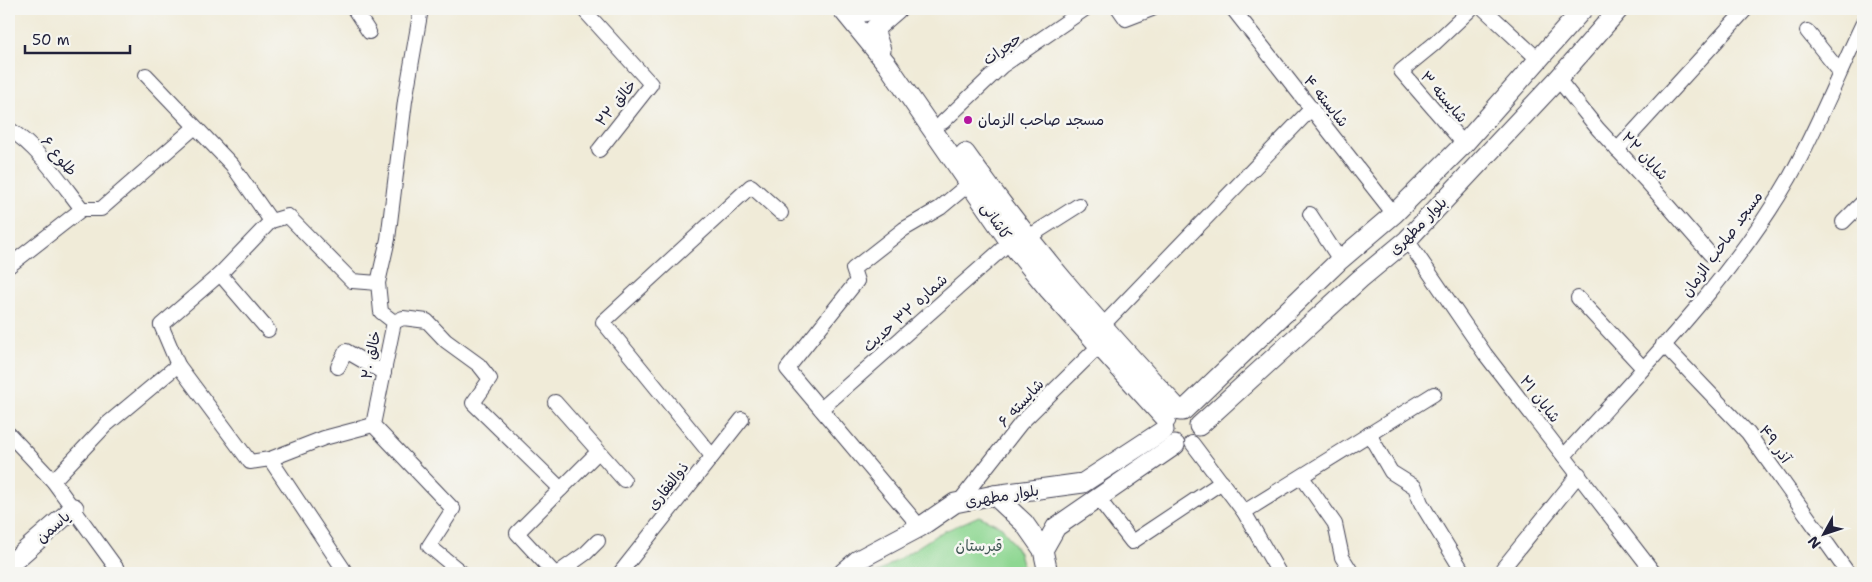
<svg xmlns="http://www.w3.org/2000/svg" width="1872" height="582" font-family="'Shantell Sans','Playpen Sans Arabic',sans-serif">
  <rect width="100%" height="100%" fill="#f6f6f2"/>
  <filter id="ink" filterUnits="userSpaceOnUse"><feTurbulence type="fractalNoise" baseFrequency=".02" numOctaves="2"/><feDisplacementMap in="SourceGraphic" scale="10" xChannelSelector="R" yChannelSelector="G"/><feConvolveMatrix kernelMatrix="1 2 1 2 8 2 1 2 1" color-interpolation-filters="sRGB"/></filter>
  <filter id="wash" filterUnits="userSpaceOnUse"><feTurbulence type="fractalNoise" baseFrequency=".0096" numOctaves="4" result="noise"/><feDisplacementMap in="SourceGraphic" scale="20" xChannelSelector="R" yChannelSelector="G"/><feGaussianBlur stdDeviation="1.12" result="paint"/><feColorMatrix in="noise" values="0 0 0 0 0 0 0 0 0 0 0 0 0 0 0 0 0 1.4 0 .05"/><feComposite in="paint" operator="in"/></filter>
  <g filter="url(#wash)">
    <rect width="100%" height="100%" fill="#f0ebd8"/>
    <path fill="#8ed792" stroke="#587c66" d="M979,516L1002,527L1019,553L1025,573H877L938,534Z"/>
  </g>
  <g filter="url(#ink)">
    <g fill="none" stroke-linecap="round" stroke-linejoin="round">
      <defs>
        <g id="street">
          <path d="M354,9L369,32"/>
          <path d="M421,9L405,101L388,239L378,283L381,312L394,322L373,425L453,509L429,546L462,573"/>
          <path d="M583,9L651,84L599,150"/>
          <path d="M1119,9L1126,19L1152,9"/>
          <path d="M1233,9L1394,214"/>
          <path d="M1484,9L1539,60"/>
          <path d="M1807,31L1840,72"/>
          <path d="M146,75L232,165L271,221"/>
          <path d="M1558,79L1598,129L1648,183L1710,254"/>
          <path d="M943,122L1002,66L1085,9"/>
          <path d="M9,129C39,148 60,181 82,209"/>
          <path d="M1464,144L1401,71L1434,44L1471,9"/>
          <path d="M1617,150L1746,9"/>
          <path d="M1310,214L1340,260"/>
          <path d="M1843,222L1863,202"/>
          <path d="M1027,238L1079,205"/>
          <path d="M1407,240L1485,354L1654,573"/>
          <path d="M9,266L82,209H101L195,127"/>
          <path d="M220,274L268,330"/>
          <path d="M1578,298L1643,368"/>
          <path d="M394,322L403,318L427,321L446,341L479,365L490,379L473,403L561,489"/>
          <path d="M1663,344L1748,433L1848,573"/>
          <path d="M178,365L161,325L220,274L271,221L288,216L352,281L378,283"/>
          <path d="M338,367L346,351L384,373"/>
          <path d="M555,402L624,480"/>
          <path d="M821,409L1010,242"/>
          <path d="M9,434L53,481L120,573"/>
          <path d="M1369,434L1391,472L1415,487L1421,503L1463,572"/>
          <path d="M1192,443L1244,512L1279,573"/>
          <path d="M712,456L603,322L751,186L781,213"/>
          <path d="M1564,456C1642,369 1732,279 1790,177C1817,129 1839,73 1863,23"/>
          <path d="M270,459L346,573"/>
          <path d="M1302,477L1335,524L1342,557L1352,573"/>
          <path d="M53,481L106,425L178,365L250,462L270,459L324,438L373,425"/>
          <path d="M1098,498L1132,542L1222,482"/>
          <path d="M959,502L1021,423L1099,346L1102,326L1312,108"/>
          <path d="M1244,512L1434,394"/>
          <path d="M920,527L787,369L857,281L853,269L904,229L940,208L970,183"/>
          <path d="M554,573L517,533L598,452"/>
          <path d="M558,573L586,553L598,541"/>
          <path d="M620,573L742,419"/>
          <path d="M1499,573L1579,474"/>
        </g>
        <g id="secondary">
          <path d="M842,9L887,64L1012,245L1049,290L1166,420"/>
          <path d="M856,9L864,12L878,9"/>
          <path d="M881,50L874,29L897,9"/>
          <path d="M965,153C1031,247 1102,327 1180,411"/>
          <path d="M1183,411L1340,260L1394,214L1464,144L1583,9"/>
          <path d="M1199,426L1360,279L1407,240L1558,79L1619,9"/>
          <path d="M994,495L1024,523L1043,550"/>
          <path d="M9,565L74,508"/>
          <path d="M843,573L858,560L920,527L955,503L994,495L1083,483L1164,430"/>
          <path d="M1048,573L1043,550L1056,527L1175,445"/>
        </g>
      </defs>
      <use href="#street" stroke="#414053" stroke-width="16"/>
      <use href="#secondary" stroke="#414053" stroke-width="21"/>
      <use href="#street" stroke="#fff" stroke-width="14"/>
      <use href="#secondary" stroke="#fff" stroke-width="19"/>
    </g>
  </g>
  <circle fill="#b5179e" stroke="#f6f6f2" stroke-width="2" cx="968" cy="120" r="5"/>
  <g text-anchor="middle" stroke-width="5" stroke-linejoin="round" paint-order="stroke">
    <g font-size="15" fill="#22223b" stroke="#f6f6f2">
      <text transform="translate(1002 49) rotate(-36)" y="5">حجرات</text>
      <text transform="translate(1444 97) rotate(49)" y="5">شایسته ۳</text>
      <text transform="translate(1326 101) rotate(51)" y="5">شایسته ۴</text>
      <text transform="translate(616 103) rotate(-51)" y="5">خالق ۲۲</text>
      <text transform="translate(59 156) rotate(50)" y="5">طلوع ۶</text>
      <text transform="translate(1645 156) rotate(47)" y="5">شایان ۲۲</text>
      <text transform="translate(996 221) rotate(56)" y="5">کاشانی</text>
      <text transform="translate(1418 226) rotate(-45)" y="5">بلوار مطهری</text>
      <text transform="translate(1722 244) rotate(-54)" y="5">مسجد صاحب الزمان</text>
      <text transform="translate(905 313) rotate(-42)" y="5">شماره ۳۲ حدیث</text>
      <text transform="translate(371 355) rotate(-79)" y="5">خالق ۲۰</text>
      <text transform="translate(1540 399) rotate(52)" y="5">شایان ۲۱</text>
      <text transform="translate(1021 403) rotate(-47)" y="5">شایسته ۶</text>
      <text transform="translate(1775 444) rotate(54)" y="5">آذر ۴۹</text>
      <text transform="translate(668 486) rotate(-52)" y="5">ذوالفقاری</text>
      <text transform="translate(1002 496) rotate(-9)" y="5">بلوار مطهری</text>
      <text transform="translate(53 527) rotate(-41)" y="5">یاسمن</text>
    </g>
    <g font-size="15" fill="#22223b" stroke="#f6f6f2" text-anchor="start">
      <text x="978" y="125">مسجد صاحب الزمان</text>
    </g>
    <g font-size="15" fill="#425855" stroke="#f6f6f2">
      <text x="979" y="551">قبرستان</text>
    </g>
  </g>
  <rect width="1872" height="582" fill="none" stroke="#f6f6f2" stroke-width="30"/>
  <g transform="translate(1824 534) rotate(230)" stroke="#f6f6f2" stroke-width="4" paint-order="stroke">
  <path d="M0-4L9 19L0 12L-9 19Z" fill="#22223b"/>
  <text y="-8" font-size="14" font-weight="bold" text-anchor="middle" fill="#22223b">N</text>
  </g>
  <path d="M25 45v8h105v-8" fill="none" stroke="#22223b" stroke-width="2.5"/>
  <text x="32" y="45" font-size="15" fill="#22223b" stroke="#f6f6f2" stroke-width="4" paint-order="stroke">50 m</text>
</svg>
